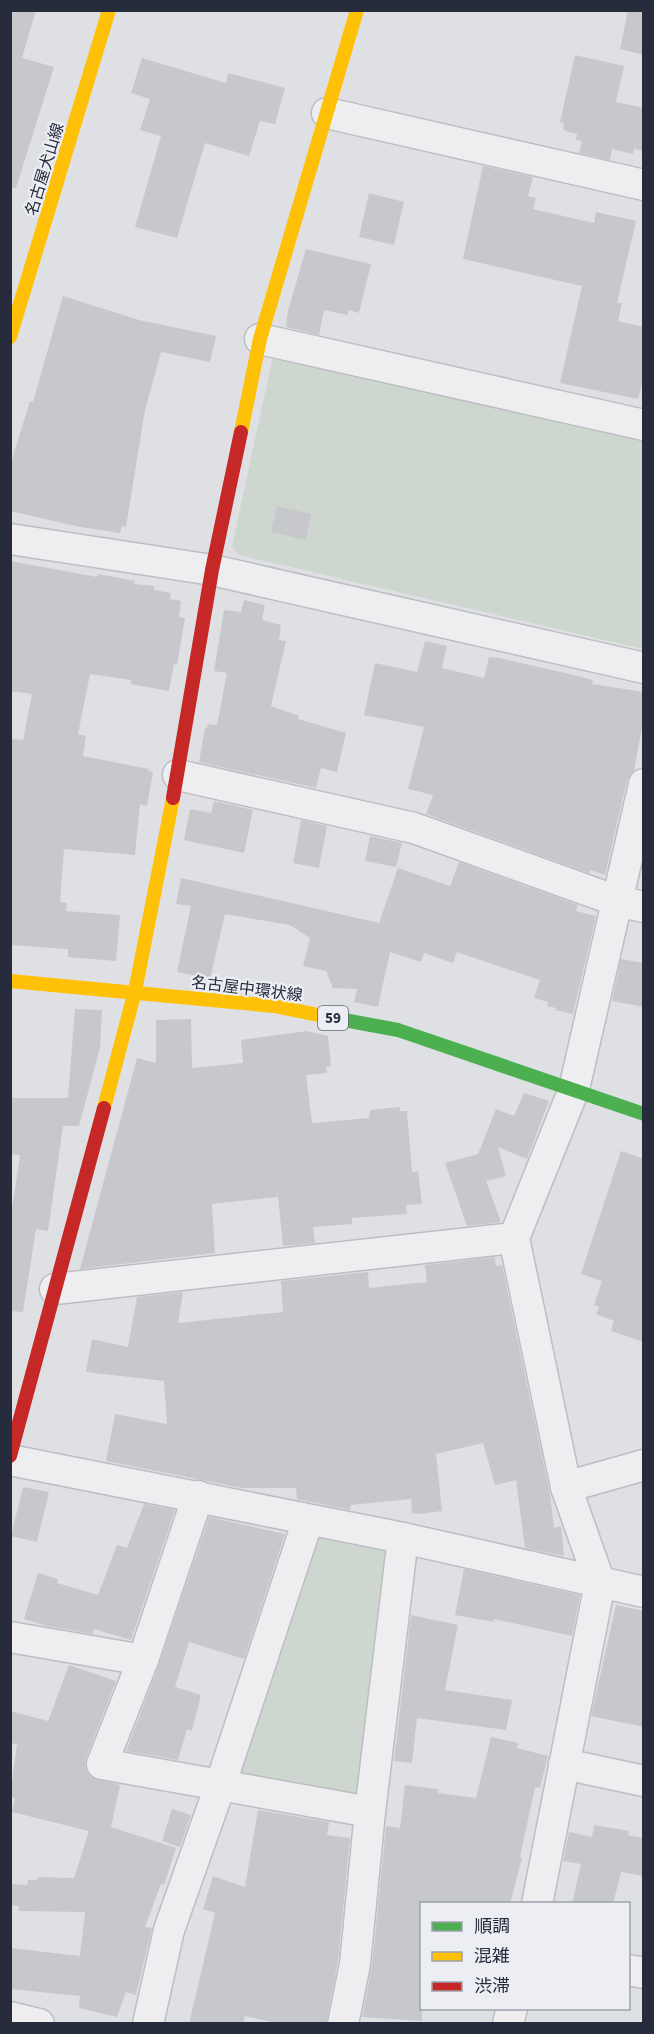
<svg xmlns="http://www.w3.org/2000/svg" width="654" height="2034" font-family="'Source Sans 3','Noto Sans JP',sans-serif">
  <rect width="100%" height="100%" fill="#dfe0e4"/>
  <g fill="#ced7cf">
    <path d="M273,356L643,438V649L239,555L232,546Z"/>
    <path d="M322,1534L385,1547L395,1561L364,1797L243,1782L236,1771L312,1542Z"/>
  </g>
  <g fill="#c7c8cc">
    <path d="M10,10H36L22,58L54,67L16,188L10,187Z"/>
    <path d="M628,10H644V55L620,49Z"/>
    <path d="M575,55L624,66L616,102L644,108V151L634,149L633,154L612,149L610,160L579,153L582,141L576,140L577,134L565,131L563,128L564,123L560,122Z"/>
    <path d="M142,58L226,83L228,73L285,88L275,124L260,121L249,156L205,143L177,238L135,227L161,136L140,130L150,99L131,93Z"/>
    <path d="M483,166L533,177L528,196L536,198L533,209L594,223L596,212L636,221L617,303H622L618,321L644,327V377L638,399L560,383L582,286L463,259Z"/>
    <path d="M369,193L404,202L394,245L359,237Z"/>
    <path d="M306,249L371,264L359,313L349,310L347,315L324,310L319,335L286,327L288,311Z"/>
    <path d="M63,296L139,320L216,336L210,362L161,352L145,410L126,527L122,526L120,533L80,527L10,511V466L30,401L33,402Z"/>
    <path d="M277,506L311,514L306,540L271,532Z"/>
    <path d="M10,561L97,577L98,574L135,581L134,584L154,586V590L171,593L170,599L181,601L179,617L185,618L177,665L174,664L169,691L131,684V680L90,674L78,734L86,736L83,756L149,769L148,771L153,772L147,806L140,804L135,855L64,849L60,902L67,903L66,911L120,915L116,961L68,957V949L10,945V739L23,740L32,694L10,691Z"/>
    <path d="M244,600L265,605L262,620L281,625L279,640L286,641L271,706L299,716L298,719L346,733L337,772L321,768L316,788L199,762L205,728H207L208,724L217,725L227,673L214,671L224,610L241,612Z"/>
    <path d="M425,641L447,646L442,668L484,678L489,657L499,658L574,675L593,680L592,684L644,692V716L634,771L627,780L605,875L590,870L589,873L426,814L433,795L408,789L424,727L364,715L375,663L417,672Z"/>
    <path d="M214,801L253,810L244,853L184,840L190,809L211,813Z"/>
    <path d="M301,820L327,826L319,868L293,863Z"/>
    <path d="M370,836L402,843L396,867L365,861Z"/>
    <path d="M459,862L578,905L576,911L596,916L573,1014L555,1010L556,1008L547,1006L548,1002L534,998L540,980L457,952L453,963L424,953L421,962L390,952L378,1007L354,1002L357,989L333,988L326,971L303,966L310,938L290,925L225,914L210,979L177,972L191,906L176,904L181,878L379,923L398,868L450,886Z"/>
    <path d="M621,959L644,963V1007L612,1001Z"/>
    <path d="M75,1009L102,1010L100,1048L79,1126H63L48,1231L36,1229L23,1312L10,1311V1222L20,1155L10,1154V1098H68Z"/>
    <path d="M191,1019L192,1068L243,1063L241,1040L307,1031L328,1036L331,1066L326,1067L327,1073L306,1075L312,1123L369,1118L370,1110L400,1107V1111H407L412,1172L418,1171L422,1204L406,1205L407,1214L352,1218V1224L313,1227L315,1243L283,1246L278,1197L212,1204L215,1253L80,1269L137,1058L156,1063V1020Z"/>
    <path d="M524,1093L549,1101L527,1159L498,1147L506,1176L486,1181L501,1222L467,1226L445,1163L478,1154L496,1109L514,1116Z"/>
    <path d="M621,1151L644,1159V1342L611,1331L614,1321L596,1314L599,1307L594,1305L602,1281L581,1274Z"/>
    <path d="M495,1257L496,1266L502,1265L550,1494L554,1528L561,1526L564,1556L525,1548L516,1480L495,1485L483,1443L436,1454L442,1511L420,1514L412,1513L411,1499L351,1505L350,1510L297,1499L296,1488H242L106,1461L115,1414L167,1424L164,1381L86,1372L92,1339L128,1347L137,1297L183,1292L178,1323L283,1312L281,1281L368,1272L369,1288L427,1282L425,1265Z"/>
    <path d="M23,1487L49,1492L37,1542L11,1536Z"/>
    <path d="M144,1504L175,1510L131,1640L94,1629L93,1634L47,1626L24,1619L38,1573L58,1579L57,1583L98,1595L117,1545L127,1548Z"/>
    <path d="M209,1517L285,1534L244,1659L189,1642L175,1687L201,1695L192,1731L187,1729L178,1760L126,1751L159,1665Z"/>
    <path d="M464,1569L580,1595L572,1636L494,1619V1622L455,1615Z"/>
    <path d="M616,1605L644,1611V1727L591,1716Z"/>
    <path d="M411,1615L458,1625L445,1690L512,1700L506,1730L417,1718L412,1763L394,1761Z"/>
    <path d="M69,1665L116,1681L86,1758L85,1767L91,1777L120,1785L111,1827L176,1848L164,1885L161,1884L145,1927L152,1928L136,1995L126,1992L117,2017L79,2008L80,1996L10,1989V1948L80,1956L85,1912L18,1911L19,1906L10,1905V1884L27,1885L28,1880H38V1877L74,1878L89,1831L12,1812L15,1798H10L17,1744L10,1743V1711L48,1721Z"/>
    <path d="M491,1737L518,1743L517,1748L548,1756L540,1788L535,1787L520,1857L522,1858L510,1904H422V2021L362,2017L372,1966L386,1826L400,1828L405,1785L438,1789V1793L476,1798Z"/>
    <path d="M172,1809L191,1815L180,1847L162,1841Z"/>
    <path d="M258,1810L329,1822L327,1835L350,1838L338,1961L326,2024H281L245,2016L243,2024H189L215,1913L203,1909L213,1876L245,1887Z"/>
    <path d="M594,1825L629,1831L628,1835L644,1838V1876L621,1872L613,1904H572L581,1864L563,1861L569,1832L592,1837Z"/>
  </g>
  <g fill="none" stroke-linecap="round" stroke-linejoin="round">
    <defs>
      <g id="street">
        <path d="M327,113L644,185"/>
        <path d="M260,339L644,425"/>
        <path d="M10,539L212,570L644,668"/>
        <path d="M178,775L414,828L617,901L644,907"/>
        <path d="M55,1289L514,1238"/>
        <path d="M10,1460L403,1538L644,1592"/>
        <path d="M566,1487L644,1465"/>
        <path d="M198,1496L143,1660L102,1764L370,1812"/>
        <path d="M10,1637L143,1660"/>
        <path d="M564,1764L644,1781"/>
        <path d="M537,1904L600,1583L566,1487L514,1238L574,1089L644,784"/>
        <path d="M628,1970L644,1973"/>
        <path d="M10,2017L39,2024"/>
        <path d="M148,2024L169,1930L220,1786L308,1520"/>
        <path d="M343,2024L355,1964L370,1812L403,1538"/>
        <path d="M508,2024L512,2008"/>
      </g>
    </defs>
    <use href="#street" stroke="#bdbec2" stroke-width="33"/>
    <use href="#street" stroke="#eeeef1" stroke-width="30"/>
    <path stroke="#4caf50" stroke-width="14" d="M339,1019L398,1030L644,1114"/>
    <g stroke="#ffc107" stroke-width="14">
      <path d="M10,337L109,10"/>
      <path d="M241,432L260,339L357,10"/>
      <path d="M10,981L274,1006L339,1019"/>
      <path d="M104,1108L135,991L173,798"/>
    </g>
    <g stroke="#c62828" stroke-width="14">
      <path d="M173,798L212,570L241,432"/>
      <path d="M10,1456L104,1108"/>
    </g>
  </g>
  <g text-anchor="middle" stroke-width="4.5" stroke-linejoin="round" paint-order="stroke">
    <rect fill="#eceef4" stroke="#626673" stroke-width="1.5" x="318" y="1006" width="30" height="24" rx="4.5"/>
    <g font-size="15" font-weight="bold" fill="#272c3c">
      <text x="333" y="1023">59</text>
    </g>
    <g font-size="16" fill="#272c3c" stroke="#eceef4">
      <text transform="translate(44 169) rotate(-73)" y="6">名古屋犬山線</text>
      <text transform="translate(247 988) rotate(7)" y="6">名古屋中環状線</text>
    </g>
  </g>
  <rect width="654" height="2034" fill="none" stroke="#272c3c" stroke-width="24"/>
  <rect x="420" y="1902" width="210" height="108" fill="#eceef4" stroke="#9da0aa" stroke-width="1.5"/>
  <rect x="432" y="1922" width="30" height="9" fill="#4caf50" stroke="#9da0aa" stroke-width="1.5"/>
  <text x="474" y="1932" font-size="18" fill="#272c3c">順調</text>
  <rect x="432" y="1952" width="30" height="9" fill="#ffc107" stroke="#9da0aa" stroke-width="1.5"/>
  <text x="474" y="1962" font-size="18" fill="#272c3c">混雑</text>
  <rect x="432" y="1982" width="30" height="9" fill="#c62828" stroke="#9da0aa" stroke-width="1.5"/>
  <text x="474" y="1992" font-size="18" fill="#272c3c">渋滞</text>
</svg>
